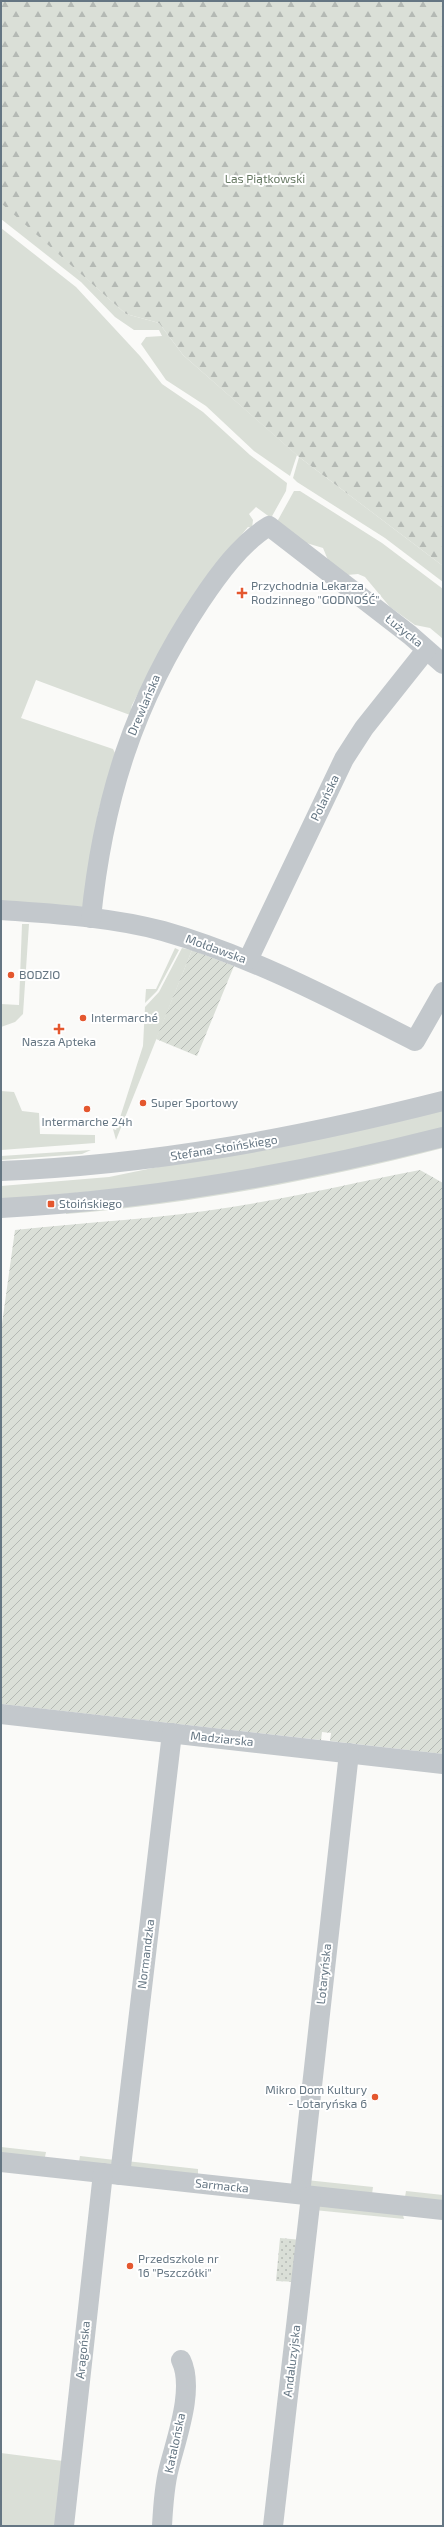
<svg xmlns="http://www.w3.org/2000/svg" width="444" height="2527" font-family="'Exo 2',sans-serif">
  <defs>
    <pattern id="forest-firs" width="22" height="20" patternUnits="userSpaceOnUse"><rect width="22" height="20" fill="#dadfd7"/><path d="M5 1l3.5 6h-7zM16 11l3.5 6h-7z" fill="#b4b9b4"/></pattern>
    <pattern id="park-dots" width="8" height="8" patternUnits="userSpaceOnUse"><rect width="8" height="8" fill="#dadfd7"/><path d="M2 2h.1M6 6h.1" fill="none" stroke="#b4b9b4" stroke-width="1.8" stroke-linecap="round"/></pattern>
    <pattern id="garden-furrows" width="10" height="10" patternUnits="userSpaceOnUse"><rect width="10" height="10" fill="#dadfd7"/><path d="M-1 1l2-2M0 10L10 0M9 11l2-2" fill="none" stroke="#b4b9b4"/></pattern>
  </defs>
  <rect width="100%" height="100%" fill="#fafaf8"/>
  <g fill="#dadfd7">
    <path d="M1,202L126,314L159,323L183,355L297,455L290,476L254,451L206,406L166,380L141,344L146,337L162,336L159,330H134L115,317L81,282L1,219Z"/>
    <path d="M1,228L76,287L140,356L162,384L203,412L250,455L287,483L286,491L271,518L256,507L249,514L253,520L252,528L248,527L205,579L178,619L132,705L130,715L36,680L21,718L113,749L115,753L98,813L84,907L1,901Z"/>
    <path d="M299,457L443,566V582L385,538L297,482L293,478Z"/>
    <path d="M294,491H300L382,543L443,589V637L442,638L430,628L415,625L390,607L365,577L358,574L347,575L328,560L323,548L303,542L278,526V520Z"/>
    <path d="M22,924H29L23,1014L15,1022L1,1027V1004L19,1005Z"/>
    <path d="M175,948L179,950L157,991L145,1003L146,989H156Z"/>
    <path d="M182,948L192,950L116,1140L113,1129L116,1130L143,1046L145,1007L159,992Z"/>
    <path d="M1,1091L14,1092L22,1111L39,1113L40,1134L95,1135V1143L1,1150Z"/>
    <path d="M443,1108V1129L403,1140L192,1182L1,1200V1186L109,1177Z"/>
    <path d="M443,1144V1148C319,1180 194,1203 66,1214V1210Z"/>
    <path d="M91,1150L82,1154L1,1160V1156Z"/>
    <path d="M1,2147L46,2152L45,2157L1,2156Z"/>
    <path d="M80,2156L115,2160L114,2165L79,2162Z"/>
    <path d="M126,2161L198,2169V2174L127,2168Z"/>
    <path d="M306,2180L373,2187L372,2194L307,2188Z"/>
    <path d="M406,2191L443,2195V2203L405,2197Z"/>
    <path d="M316,2205L403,2215L404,2219L314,2210Z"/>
    <path d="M1,2453L63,2461L58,2526H1Z"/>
  </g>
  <path fill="url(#forest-firs)" d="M1,1H443V566L299,457L183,355L159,323L126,314L2,204Z"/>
  <path fill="url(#park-dots)" d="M280,2238L302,2240L298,2282L276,2281Z"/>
  <g fill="url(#garden-furrows)">
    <path d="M192,950L234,966L197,1056L156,1039Z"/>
    <path d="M420,1170L443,1183V1754L330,1741L331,1733L322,1732L321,1740L1,1704V1331L15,1230C88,1222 160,1219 232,1207C295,1197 358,1182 420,1170Z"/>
  </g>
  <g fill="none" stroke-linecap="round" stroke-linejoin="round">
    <g stroke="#c3c8cc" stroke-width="20">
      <path d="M1,910C55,914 111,917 163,931C251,956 334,1000 415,1041L443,992"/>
      <path d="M91,918C103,799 134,701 200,602C218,575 241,543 269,526L410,635L443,664"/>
      <path d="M248,960L344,759L364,728L426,650"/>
      <path d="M1,1171C152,1165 297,1138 443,1101"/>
      <path d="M1,1208C151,1200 297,1174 443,1137"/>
      <path d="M1,1714L443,1764"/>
      <path d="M1,2162L443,2210"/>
      <path d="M120,2175L172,1733"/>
      <path d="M300,2194L349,1753"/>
      <path d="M64,2526L103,2173"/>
      <path d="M162,2526C163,2507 164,2487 169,2468C176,2439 195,2389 181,2360"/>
      <path d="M273,2526L311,2196"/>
    </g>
  </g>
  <g fill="#e4572e" stroke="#fff" stroke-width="1.5">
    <path d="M240 587h4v4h4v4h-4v4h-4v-4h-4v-4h4z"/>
    <circle cx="11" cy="975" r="4"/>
    <circle cx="83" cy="1018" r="4"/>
    <path d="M57 1023h4v4h4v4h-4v4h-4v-4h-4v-4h4z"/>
    <circle cx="143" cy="1103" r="4"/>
    <circle cx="87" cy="1109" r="4"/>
    <rect x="47" y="1200" width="8" height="8" rx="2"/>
    <circle cx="375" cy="2097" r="4"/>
    <circle cx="130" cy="2266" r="4"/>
  </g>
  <g text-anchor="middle" stroke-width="4" stroke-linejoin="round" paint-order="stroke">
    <g font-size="12" fill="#687a64" stroke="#fff">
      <text x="265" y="183">Las Piątkowski</text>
    </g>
    <g font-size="12" fill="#657683" stroke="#fff" text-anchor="start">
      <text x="251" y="590">Przychodnia Lekarza<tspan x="251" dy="14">Rodzinnego "GODNOŚĆ"</tspan></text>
      <text x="19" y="979">BODZIO</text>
      <text x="91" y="1022">Intermarché</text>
      <text x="59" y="1046" text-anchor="middle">Nasza Apteka</text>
      <text x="151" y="1107">Super Sportowy</text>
      <text x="87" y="1126" text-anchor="middle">Intermarche 24h</text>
      <text x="59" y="1208">Stoińskiego</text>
      <text x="367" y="2094" text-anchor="end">Mikro Dom Kultury<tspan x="367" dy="14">- Lotaryńska 6</tspan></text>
      <text x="138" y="2263">Przedszkole nr<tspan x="138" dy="14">16 "Pszczółki"</tspan></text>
    </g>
    <g font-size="12" fill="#657683" stroke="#fff">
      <text transform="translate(404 631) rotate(39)" y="4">Łużycka</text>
      <text transform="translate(144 705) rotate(-67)" y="4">Drewlańska</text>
      <text transform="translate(325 798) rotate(-64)" y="4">Polańska</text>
      <text transform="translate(216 949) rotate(20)" y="4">Mołdawska</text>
      <text transform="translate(224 1148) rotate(-9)" y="4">Stefana Stoińskiego</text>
      <text transform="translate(222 1739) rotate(6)" y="4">Madziarska</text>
      <text transform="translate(146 1954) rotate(-83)" y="4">Normandzka</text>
      <text transform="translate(324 1974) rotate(-84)" y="4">Lotaryńska</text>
      <text transform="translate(222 2186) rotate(6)" y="4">Sarmacka</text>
      <text transform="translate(83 2350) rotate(-84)" y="4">Aragońska</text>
      <text transform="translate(292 2361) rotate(-83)" y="4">Andaluzyjska</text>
      <text transform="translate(175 2443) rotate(-78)" y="4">Katalońska</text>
    </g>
  </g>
  <rect width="444" height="2527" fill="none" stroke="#657683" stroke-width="4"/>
</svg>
